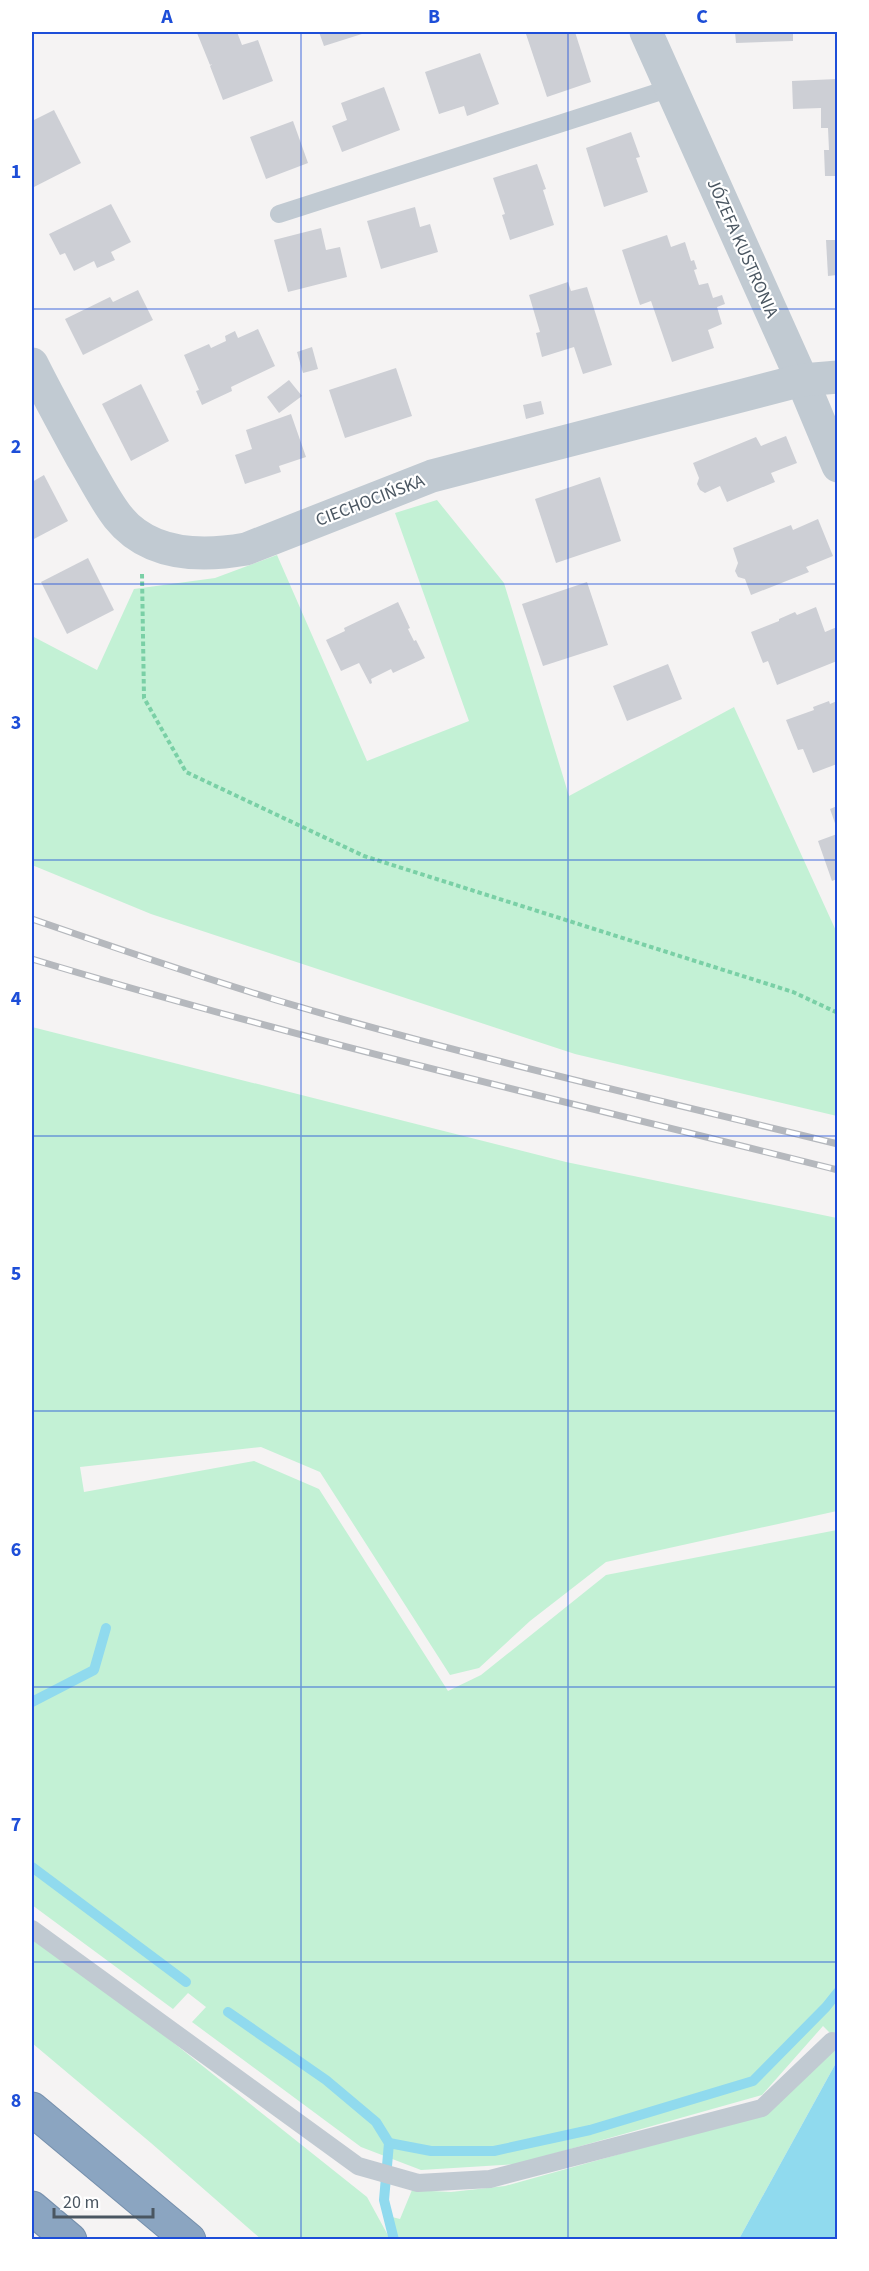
<svg xmlns="http://www.w3.org/2000/svg" width="869" height="2271" font-family="'Source Sans 3',sans-serif">
  <rect width="100%" height="100%" fill="#f5f3f3"/>
  <g fill="#c3f1d5">
    <path d="M437,500L504,583L569,796L734,707L837,933V1116L575,1054L151,914L32,865V636L97,670L134,589L215,578L277,555L367,761L469,721L395,513Z"/>
    <path d="M32,1027L566,1162L837,1218V1511L606,1562L530,1621L479,1668L450,1675L320,1472L261,1447L80,1467L84,1492L254,1461L319,1489L448,1691L481,1675L606,1575L837,1530V2040L823,2026L762,2095L517,2164L421,2170L361,2147L192,2022L206,2007L188,1993L173,2009L32,1905Z"/>
    <path d="M32,1930L367,2197L390,2239H261L151,2143L32,2043Z"/>
    <path d="M837,2041V2061L739,2239H398L392,2217L400,2219L412,2190L451,2192L505,2186L767,2113Z"/>
  </g>
  <path fill="#90daee" d="M837,2061V2239H739Z"/>
  <g fill="none" stroke-linecap="round" stroke-linejoin="round">
    <g stroke="#90daee" stroke-width="10">
      <path d="M32,1702L94,1670L106,1628"/>
      <path d="M32,1867L186,1982"/>
      <path d="M228,2012L326,2080L376,2122L389,2143L384,2200L394,2240"/>
      <path d="M389,2143L431,2151H494L590,2130L753,2081L826,2007L838,1992"/>
    </g>
  </g>
  <g fill="#cdcfd5">
    <path d="M202,32H237L242,45L258,40L273,81L223,100L210,66L212,64L210,65L197,33Z"/>
    <path d="M319,32H364L365,33L324,46Z"/>
    <path d="M534,32H575L591,82L547,97L526,34Z"/>
    <path d="M735,32H793V41L736,43Z"/>
    <path d="M480,53L499,104L467,116L464,106L439,114L425,72Z"/>
    <path d="M837,79V176H825L824,150H829L828,128H821V108L793,109L792,81Z"/>
    <path d="M384,87L400,130L342,152L332,126L347,120L341,103Z"/>
    <path d="M54,110L81,163L32,188V121Z"/>
    <path d="M293,121L308,163L266,179L250,137Z"/>
    <path d="M631,132L640,157L636,158L648,192L604,207L586,148Z"/>
    <path d="M537,164L546,189L543,190L554,225L510,240L502,215L505,214L493,178Z"/>
    <path d="M111,204L131,242L111,252L115,260L97,268L94,261L74,271L65,253L60,255L49,234Z"/>
    <path d="M415,207L420,227L430,224L438,252L381,269L367,221Z"/>
    <path d="M321,228L326,250L340,247L347,277L288,292L274,240Z"/>
    <path d="M667,235L671,247L685,242L691,261L694,260L697,269L694,270L699,285L708,283L713,298L722,295L725,304L717,307L722,324L708,330L714,348L672,362L651,301L640,305L622,250Z"/>
    <path d="M826,240H837V275L828,276Z"/>
    <path d="M568,282L571,291L587,287L612,365L583,374L574,347L542,357L536,333L540,332L529,295Z"/>
    <path d="M138,290L153,320L83,355L65,319L110,297L113,302Z"/>
    <path d="M258,329L275,366L231,387L232,391L202,405L196,391L199,390L184,355L209,344L211,348L226,341L225,336L235,331L238,338Z"/>
    <path d="M312,347L318,369L303,373L297,352Z"/>
    <path d="M396,368L412,416L345,438L329,390Z"/>
    <path d="M289,380L302,396L279,413L267,397Z"/>
    <path d="M141,384L169,441L131,461L102,404Z"/>
    <path d="M541,401L544,414L526,419L523,405Z"/>
    <path d="M291,414L306,457L279,466L281,472L245,484L235,455L252,449L246,430Z"/>
    <path d="M786,436L797,463L771,473L775,482L727,502L720,486L705,493L700,490L697,484L699,478L693,463L756,437L761,446Z"/>
    <path d="M44,475L68,521L32,540V482Z"/>
    <path d="M600,477L621,541L556,563L535,499Z"/>
    <path d="M818,519L833,556L806,567L809,572L751,595L745,579L738,577L735,571L738,563L733,548L791,525L793,530Z"/>
    <path d="M88,558L114,610L67,634L41,582Z"/>
    <path d="M587,582L608,645L543,666L522,604Z"/>
    <path d="M398,602L410,628L408,629L414,641L416,640L425,658L393,673L391,669L371,679L372,683L370,684L359,663L341,671L326,640L345,631L344,628Z"/>
    <path d="M816,607L825,632L837,627V661L777,685L768,661L763,663L751,632L779,621V619L795,612L797,615Z"/>
    <path d="M668,664L682,699L627,721L613,686Z"/>
    <path d="M829,701L830,704L837,701V764L813,773L803,749L798,750L786,720L814,710L813,707Z"/>
    <path d="M837,806V829L830,809Z"/>
    <path d="M837,834V879L832,881L818,841Z"/>
  </g>
  <g fill="none" stroke-linecap="round" stroke-linejoin="round">
    <defs>
      <g id="motorway">
        <path d="M32,2109L189,2240"/>
        <path d="M32,2208L70,2240"/>
      </g>
    </defs>
    <use href="#motorway" stroke="#7690ad" stroke-width="35"/>
    <path stroke="#7ad0a6" stroke-width="4" stroke-dasharray="4.5 3" stroke-linecap="butt" d="M142,574L144,698L186,772L364,856L793,992L838,1013"/>
    <g stroke="#c1cad2" stroke-width="18">
      <path d="M279,214L671,88"/>
      <path d="M32,1929L358,2166L418,2183L490,2179L762,2108L832,2041"/>
    </g>
    <g stroke="#c1cad2" stroke-width="33">
      <path d="M646,32L802,380L838,466"/>
      <path d="M32,364C48,396 65,427 82,458C94,478 104,499 118,517C149,556 201,557 246,549L432,476L802,380L838,377"/>
    </g>
    <use href="#motorway" stroke="#8ba5c1" stroke-width="33"/>
    <defs>
      <g id="rail">
        <path d="M32,919C113,947 194,975 276,1000C461,1055 650,1098 838,1144"/>
        <path d="M32,959C297,1039 568,1102 838,1170"/>
      </g>
    </defs>
    <use href="#rail" stroke="#b5b8bd" stroke-width="7"/>
    <use href="#rail" stroke="#fff" stroke-width="4.5" stroke-dasharray="14" stroke-linecap="butt"/>
  </g>
  <path fill="none" stroke="#1d4ed8" stroke-width="1.5" stroke-opacity="0.55" d="M301,32V2240M568,32V2240M32,309H838M32,584H838M32,860H838M32,1136H838M32,1411H838M32,1687H838M32,1962H838"/>
  <g text-anchor="middle" stroke-width="4.5" stroke-linejoin="round" paint-order="stroke">
    <g font-size="18" fill="#4a5661" stroke="#fff">
      <text transform="translate(743 248) rotate(66)" y="6">JÓZEFA KUSTRONIA</text>
      <text transform="translate(370 500) rotate(-21)" y="6">CIECHOCIŃSKA</text>
    </g>
  </g>
  <rect width="869" height="2271" fill="none" stroke="#ffffff" stroke-width="66"/>
  <path d="M54 2208v9h99v-9" fill="none" stroke="#4a5661" stroke-width="3"/>
  <text x="63" y="2208" font-size="18" fill="#4a5661" stroke="#ffffff" stroke-width="4.5" paint-order="stroke">20 m</text>
  <rect x="33" y="33" width="803" height="2205" fill="none" stroke="#1d4ed8" stroke-width="2"/>
  <g font-size="20" text-anchor="middle" font-weight="bold" fill="#1d4ed8">
    <text x="167" y="23">A</text>
    <text x="434" y="23">B</text>
    <text x="702" y="23">C</text>
    <text x="16" y="178">1</text>
    <text x="16" y="453">2</text>
    <text x="16" y="729">3</text>
    <text x="16" y="1005">4</text>
    <text x="16" y="1280">5</text>
    <text x="16" y="1556">6</text>
    <text x="16" y="1831">7</text>
    <text x="16" y="2107">8</text>
  </g>
</svg>
